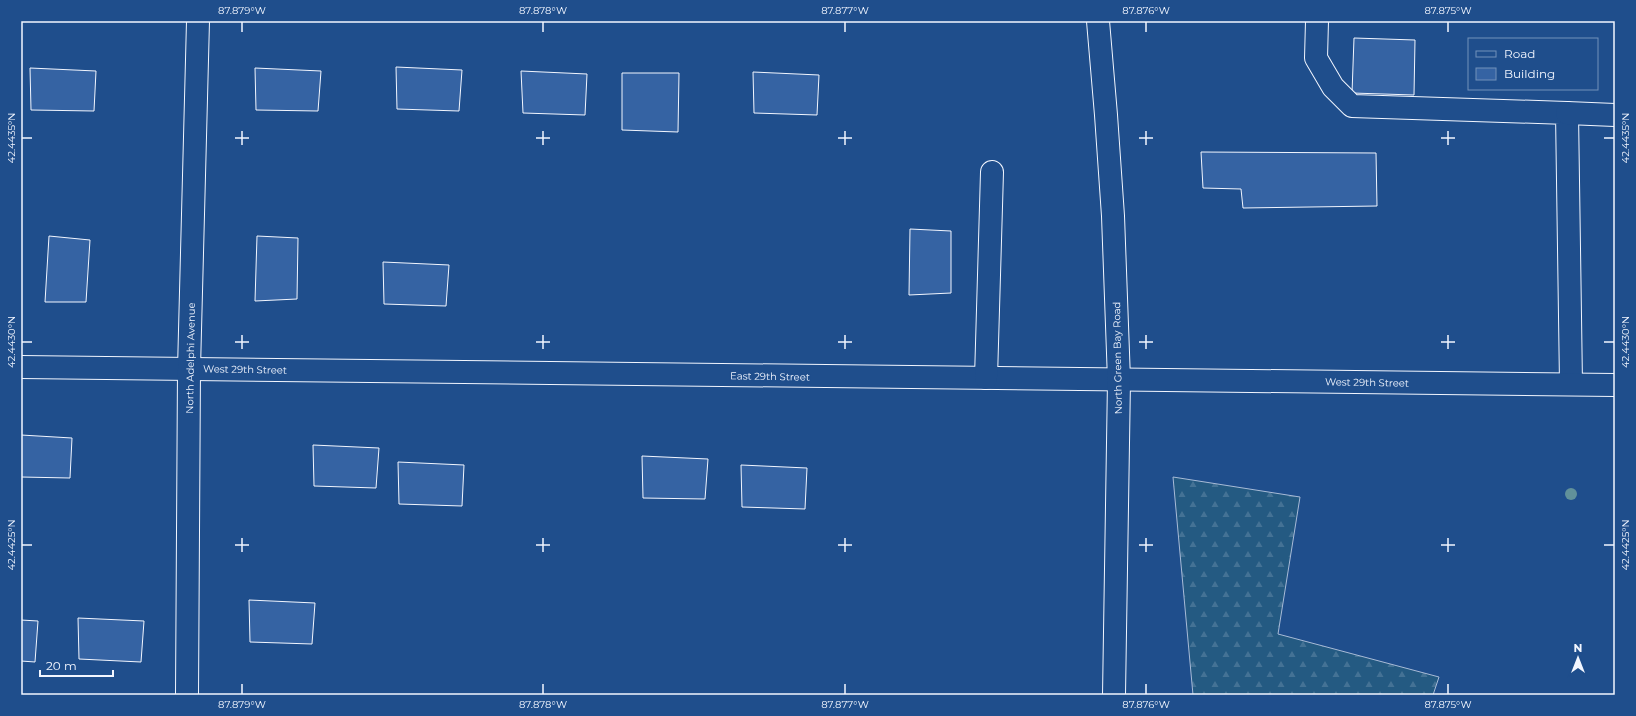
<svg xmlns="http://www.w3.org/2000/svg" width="1636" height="716" font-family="Montserrat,sans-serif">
  <defs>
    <pattern id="forest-firs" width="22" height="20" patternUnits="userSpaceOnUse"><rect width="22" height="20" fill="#245a82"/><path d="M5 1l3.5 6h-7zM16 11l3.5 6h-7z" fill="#447295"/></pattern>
  </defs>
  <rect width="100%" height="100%" fill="#1f4e8c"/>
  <path fill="url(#forest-firs)" stroke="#a8bbd7" d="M1173,477L1300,497L1278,634L1439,677L1433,695H1193Z"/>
  <g fill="#3563a3" stroke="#f2f6ff">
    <path d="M1354,38L1415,40L1414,95L1352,93Z"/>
    <path d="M396,67L462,70L459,111L397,109Z"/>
    <path d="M30,68L96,71L94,111L31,110Z"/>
    <path d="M255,68L321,71L318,111L256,110Z"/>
    <path d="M521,71L587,74L585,115L523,113Z"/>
    <path d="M753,72L819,75L817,115L754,113Z"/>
    <path d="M622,73H679L678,132L622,130Z"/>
    <path d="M1201,152L1376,153L1377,206L1243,208L1241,189L1203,188Z"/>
    <path d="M910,229L951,231V293L909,295Z"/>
    <path d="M49,236L90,240L86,302H45Z"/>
    <path d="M257,236L298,238L297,299L255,301Z"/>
    <path d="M383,262L449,265L446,306L384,304Z"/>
    <path d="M21,435L72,438L70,478L21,477Z"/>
    <path d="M313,445L379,448L376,488L314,486Z"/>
    <path d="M642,456L708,459L705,499L643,498Z"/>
    <path d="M398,462L464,465L462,506L399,504Z"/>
    <path d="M741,465L807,468L805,509L742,507Z"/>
    <path d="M249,600L315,603L312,644L250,642Z"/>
    <path d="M78,618L144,621L141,662L79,659Z"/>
    <path d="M21,620L38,621L35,662L21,661Z"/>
  </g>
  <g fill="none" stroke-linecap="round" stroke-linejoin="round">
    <defs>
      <g id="minor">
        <path d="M1317,21L1316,58L1333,87L1352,106L1567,113L1571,384"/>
        <path d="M1567,113L1615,115"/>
        <path d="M21,367L1615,385"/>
        <path d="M986,378L992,172"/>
        <path d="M187,695L189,369L198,21"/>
      </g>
      <path id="major" d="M1098,21L1106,115L1113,216L1119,380L1114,695"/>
    </defs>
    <use href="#minor" stroke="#f2f6ff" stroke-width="24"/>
    <use href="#major" stroke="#f2f6ff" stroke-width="24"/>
    <use href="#minor" stroke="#1f4e8c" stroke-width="22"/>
    <use href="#major" stroke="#1f4e8c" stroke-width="22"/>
  </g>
  <circle fill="#61919a" cx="1571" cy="494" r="6"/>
  <path fill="none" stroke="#f2f6ff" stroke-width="1.5" d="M242,22V32M543,22V32M845,22V32M1146,22V32M1448,22V32M242,131V145M543,131V145M845,131V145M1146,131V145M1448,131V145M22,138H32M235,138H249M536,138H550M838,138H852M1139,138H1153M1441,138H1455M1604,138H1614M242,335V349M543,335V349M845,335V349M1146,335V349M1448,335V349M22,342H32M235,342H249M536,342H550M838,342H852M1139,342H1153M1441,342H1455M1604,342H1614M242,538V552M543,538V552M845,538V552M1146,538V552M1448,538V552M22,545H32M235,545H249M536,545H550M838,545H852M1139,545H1153M1441,545H1455M1604,545H1614M242,684V694M543,684V694M845,684V694M1146,684V694M1448,684V694"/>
  <g text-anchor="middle" stroke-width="3" stroke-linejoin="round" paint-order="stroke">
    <g font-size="10" fill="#f2f6ff" stroke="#1f4e8c">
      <text transform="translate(190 358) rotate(-89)" y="4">North Adelphi Avenue</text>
      <text transform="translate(1117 358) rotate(-91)" y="4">North Green Bay Road</text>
      <text transform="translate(245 369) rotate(1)" y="4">West 29th Street</text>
      <text transform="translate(770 376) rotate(1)" y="4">East 29th Street</text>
      <text transform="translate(1367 382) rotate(1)" y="4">West 29th Street</text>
    </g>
  </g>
  <rect width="1636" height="716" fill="none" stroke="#1f4e8c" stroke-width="44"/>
  <rect x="1468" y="38" width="130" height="52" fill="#1f4e8c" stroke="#7391ba"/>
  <rect x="1476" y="51" width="20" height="6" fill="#1f4e8c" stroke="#7391ba"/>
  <text x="1504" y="58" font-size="12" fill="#f2f6ff">Road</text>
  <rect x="1476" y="68" width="20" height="12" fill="#3563a3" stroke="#7391ba"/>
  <text x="1504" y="78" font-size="12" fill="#f2f6ff">Building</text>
  <g transform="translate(1578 658)" stroke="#1f4e8c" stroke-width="3" paint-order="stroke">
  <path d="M0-3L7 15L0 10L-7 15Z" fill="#f2f6ff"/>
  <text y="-6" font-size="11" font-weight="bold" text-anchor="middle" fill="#f2f6ff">N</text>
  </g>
  <path d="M40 670v6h73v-6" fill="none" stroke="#f2f6ff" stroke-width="2"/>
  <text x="46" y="670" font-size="12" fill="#f2f6ff" stroke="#1f4e8c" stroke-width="3" paint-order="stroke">20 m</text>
  <rect x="22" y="22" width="1592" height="672" fill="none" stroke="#f2f6ff" stroke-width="1.5"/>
  <g font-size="10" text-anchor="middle" fill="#f2f6ff">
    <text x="242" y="14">87.879°W</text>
    <text x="543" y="14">87.878°W</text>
    <text x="845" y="14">87.877°W</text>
    <text x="1146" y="14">87.876°W</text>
    <text x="1448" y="14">87.875°W</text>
    <text transform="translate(11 138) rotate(-90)" y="4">42.4435°N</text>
    <text transform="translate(1625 138) rotate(-90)" y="4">42.4435°N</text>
    <text transform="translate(11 342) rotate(-90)" y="4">42.4430°N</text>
    <text transform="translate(1625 342) rotate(-90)" y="4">42.4430°N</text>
    <text transform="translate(11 545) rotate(-90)" y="4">42.4425°N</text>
    <text transform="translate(1625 545) rotate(-90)" y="4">42.4425°N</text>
    <text x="242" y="708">87.879°W</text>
    <text x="543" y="708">87.878°W</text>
    <text x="845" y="708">87.877°W</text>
    <text x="1146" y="708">87.876°W</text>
    <text x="1448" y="708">87.875°W</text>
  </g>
</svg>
